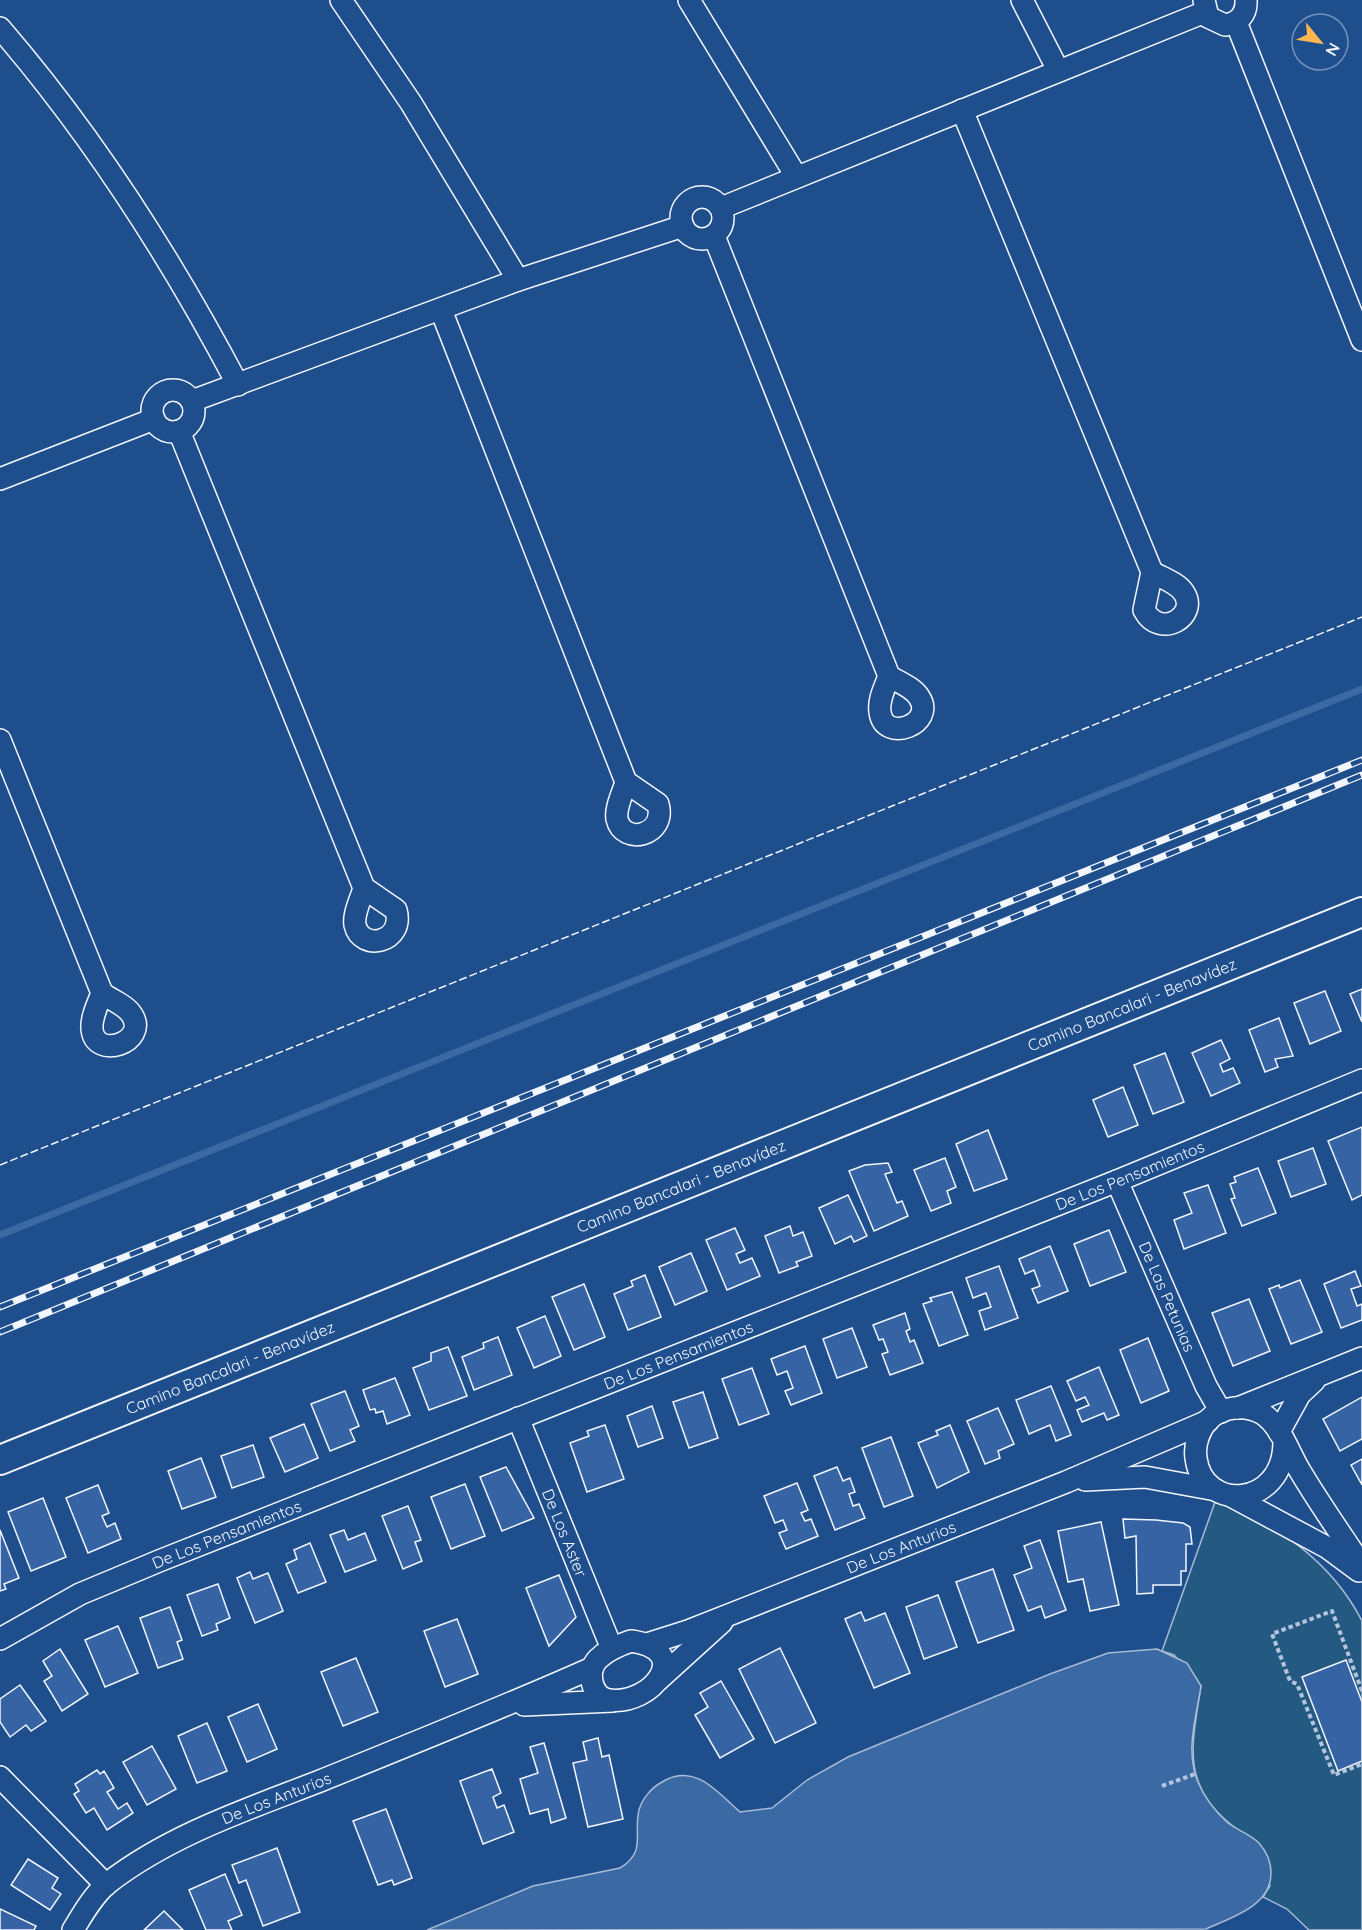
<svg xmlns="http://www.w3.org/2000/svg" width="1362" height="1930" font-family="Quicksand,sans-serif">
  <rect width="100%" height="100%" fill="#1f4e8c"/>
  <path fill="#245a82" stroke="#a8bbd7" stroke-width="1.5" d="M1215,1502C1275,1520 1333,1564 1362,1621V1930H1309L1287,1909L1263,1897L1270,1886L1258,1843C1249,1836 1237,1830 1228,1822C1180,1782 1193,1740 1201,1686L1174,1655L1162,1651Z"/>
  <path fill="#3b69a3" stroke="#a8bbd7" stroke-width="1.5" d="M1157,1649L1187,1663L1201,1686C1196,1718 1185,1751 1198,1782C1204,1797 1216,1812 1228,1823C1237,1830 1250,1834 1259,1843C1266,1851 1271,1862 1271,1873C1271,1906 1232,1917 1206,1929L427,1930L533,1886L620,1868C647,1851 633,1835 639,1810C642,1799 651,1788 662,1782C695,1762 717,1792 740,1812L772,1808L807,1780L848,1757L1050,1674L1108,1653Z"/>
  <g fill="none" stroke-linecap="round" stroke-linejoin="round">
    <path stroke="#3b69a3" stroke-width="7" d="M0,1235L1362,689"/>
  </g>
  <g fill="#3563a3" stroke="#f2f6ff" stroke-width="1.5">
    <path d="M1362,989V1022L1350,994Z"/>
    <path d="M1325,991L1341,1031L1310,1044L1294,1003Z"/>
    <path d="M1279,1018L1293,1056L1275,1059L1278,1067L1265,1072L1249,1030Z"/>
    <path d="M1221,1040L1230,1059L1220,1064L1223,1072L1233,1068L1240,1083L1211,1096L1192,1053Z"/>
    <path d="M1165,1053L1184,1102L1153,1114L1134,1065Z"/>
    <path d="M1123,1087L1138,1125L1108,1137L1093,1100Z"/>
    <path d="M1362,1127V1195L1352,1200L1328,1141Z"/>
    <path d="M988,1130L1007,1179L974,1191L956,1144Z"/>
    <path d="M1313,1148L1326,1184L1291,1197L1278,1161Z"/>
    <path d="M945,1158L956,1187L947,1191L951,1203L931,1211L914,1170Z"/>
    <path d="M888,1163L892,1172L885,1174L897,1203L902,1201L908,1216L874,1231L849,1171L865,1165Z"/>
    <path d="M1258,1168L1276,1213L1242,1226L1231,1199L1235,1198L1230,1184L1236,1182L1234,1177Z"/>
    <path d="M1208,1185L1226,1233L1184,1249L1174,1220L1192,1213L1184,1193Z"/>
    <path d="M848,1195L867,1236L854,1242L851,1236L835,1244L819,1208Z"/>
    <path d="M790,1226L793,1236L803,1232L812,1256L796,1262L798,1266L779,1273L765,1236Z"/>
    <path d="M735,1228L745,1250L736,1254L740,1263L752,1258L760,1276L727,1290L706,1240Z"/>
    <path d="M1109,1230L1126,1272L1090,1286L1074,1244Z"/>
    <path d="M1050,1246L1068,1291L1038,1303L1032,1289L1040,1286L1034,1270L1025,1274L1019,1259Z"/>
    <path d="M691,1253L707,1291L675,1305L659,1267Z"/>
    <path d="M999,1266L1018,1318L985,1330L979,1311L991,1307L986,1293L973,1298L966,1278Z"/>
    <path d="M1355,1271L1361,1286L1351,1289L1357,1306L1362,1304V1320L1341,1328L1324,1284Z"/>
    <path d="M645,1275L661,1317L628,1330L614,1294L633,1286L631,1281Z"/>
    <path d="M1300,1280L1322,1332L1291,1344L1269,1289L1279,1285L1280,1288Z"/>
    <path d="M584,1284L605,1337L574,1350L552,1297Z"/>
    <path d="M952,1292L968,1335L939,1346L923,1304L932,1301L930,1298Z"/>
    <path d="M1249,1299L1270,1351L1233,1366L1212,1313Z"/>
    <path d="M905,1313L910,1329L906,1331L910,1342L914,1340L923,1363L890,1375L882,1354L888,1352L883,1339L879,1340L873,1325Z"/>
    <path d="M545,1316L561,1356L534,1368L517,1328Z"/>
    <path d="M852,1328L867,1367L837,1378L823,1339Z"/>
    <path d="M498,1337L512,1375L474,1390L462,1357L484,1348L483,1343Z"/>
    <path d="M1148,1338L1169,1391L1141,1403L1120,1350Z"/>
    <path d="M805,1346L822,1393L791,1405L785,1391L793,1388L787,1371L777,1375L771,1359Z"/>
    <path d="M448,1347L467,1396L429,1410L413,1368L431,1361V1353Z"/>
    <path d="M1099,1367L1119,1415L1107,1420L1104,1413L1082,1422L1077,1410L1089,1405L1085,1397L1076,1401L1067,1381Z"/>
    <path d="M752,1368L769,1414L739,1425L722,1379Z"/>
    <path d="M395,1378L410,1415L387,1424L383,1411L376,1413L375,1409L370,1410L363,1390Z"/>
    <path d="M1051,1386L1071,1435L1056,1441L1050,1425L1029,1434L1016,1400Z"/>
    <path d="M345,1391L359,1426L350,1430L355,1441L330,1451L311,1404Z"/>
    <path d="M703,1392L718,1438L689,1448L673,1402Z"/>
    <path d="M1362,1397V1439L1340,1451L1323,1419Z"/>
    <path d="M652,1406L663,1438L638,1447L627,1416Z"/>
    <path d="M998,1408L1014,1444L998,1451L1000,1458L985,1464L967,1421Z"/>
    <path d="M304,1424L318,1458L285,1472L270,1438Z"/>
    <path d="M605,1425L624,1479L587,1492L570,1443L589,1436L587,1431Z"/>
    <path d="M950,1425L969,1472L937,1488L918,1443L938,1435L936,1431Z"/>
    <path d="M891,1437L913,1496L884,1507L862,1448Z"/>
    <path d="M253,1445L264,1477L232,1488L221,1456Z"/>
    <path d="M201,1458L216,1497L182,1509L168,1471Z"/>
    <path d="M1362,1459V1485L1351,1465Z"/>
    <path d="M506,1467L534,1518L502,1531L480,1477Z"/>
    <path d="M837,1467L843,1481L850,1478L855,1492L849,1494L853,1506L859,1504L865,1518L835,1530L814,1476Z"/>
    <path d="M797,1483L808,1510L801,1513L805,1521L811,1519L818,1536L786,1549L779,1533L787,1530L783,1520L775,1523L764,1496Z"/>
    <path d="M465,1484L485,1536L451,1549L431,1497Z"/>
    <path d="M98,1485L109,1513L102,1516L107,1527L115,1523L121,1539L88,1553L66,1498Z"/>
    <path d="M43,1498L66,1557L31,1571L8,1512Z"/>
    <path d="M408,1506L421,1540L415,1542L422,1561L403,1569L382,1516Z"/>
    <path d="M1123,1519L1156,1520L1183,1523L1190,1527L1192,1544H1186V1571H1181V1585H1153V1593L1137,1594L1136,1536L1125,1538Z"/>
    <path d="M1101,1522L1119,1605L1090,1611L1083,1579L1068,1582L1058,1531Z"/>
    <path d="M0,1530L19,1578L4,1584L6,1589L0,1591Z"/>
    <path d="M344,1530L348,1540L365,1533L376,1560L345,1572L330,1535Z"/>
    <path d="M1040,1540L1066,1610L1045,1618L1041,1606L1028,1611L1014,1575L1032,1568L1024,1546Z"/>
    <path d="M310,1543L326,1582L298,1593L286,1564L297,1559L294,1550Z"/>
    <path d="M993,1569L1014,1630L978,1643L956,1582Z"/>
    <path d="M250,1572L253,1579L268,1573L283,1611L255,1623L237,1578Z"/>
    <path d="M559,1575L576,1617L549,1646L526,1588Z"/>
    <path d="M218,1584L230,1618L216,1624L218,1630L202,1636L187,1595Z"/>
    <path d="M938,1595L957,1647L924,1659L906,1607Z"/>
    <path d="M170,1607L182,1640L177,1642L183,1659L158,1668L140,1618Z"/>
    <path d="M861,1612L865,1621L885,1613L910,1673L874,1688L845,1619Z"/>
    <path d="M457,1619L478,1674L445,1687L424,1631Z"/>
    <path d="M118,1626L138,1673L105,1687L85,1640Z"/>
    <path d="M780,1648L816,1723L775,1743L739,1669Z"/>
    <path d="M60,1649L88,1694L62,1711L44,1681L52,1676L43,1661Z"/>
    <path d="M356,1658L378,1712L343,1726L321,1672Z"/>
    <path d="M1346,1660L1362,1702V1761L1338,1771L1302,1677Z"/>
    <path d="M721,1681L754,1739L720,1758L695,1715L708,1707L700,1693Z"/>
    <path d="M20,1685L46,1721L31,1731L26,1725L10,1737L0,1722V1699Z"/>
    <path d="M258,1704L277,1749L247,1762L228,1717Z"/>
    <path d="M207,1723L227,1771L197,1783L178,1736Z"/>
    <path d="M598,1738L602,1757L609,1755L623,1819L588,1827L573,1763L587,1760L583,1742Z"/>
    <path d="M544,1743L566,1818L551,1823L548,1809L530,1814L520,1779L538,1773L530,1747Z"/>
    <path d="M152,1746L176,1789L147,1805L123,1762Z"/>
    <path d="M492,1769L501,1793L493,1797L497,1808L504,1805L514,1832L483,1844L460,1781Z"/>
    <path d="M97,1770L100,1774L104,1771L114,1788L107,1792L118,1809L127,1803L133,1813L107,1830L94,1808L86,1813L74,1794L79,1791L75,1784Z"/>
    <path d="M386,1809L412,1878L394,1885L392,1880L378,1885L353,1821Z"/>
    <path d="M277,1848L300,1912L263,1926L246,1880L239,1883L232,1865Z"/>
    <path d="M28,1859L58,1878L52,1888L61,1894L50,1910L11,1885Z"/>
    <path d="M225,1874L242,1915L228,1921L232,1930H206L189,1890Z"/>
    <path d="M0,1909L36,1926L34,1930H0Z"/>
    <path d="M164,1911L183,1930H144Z"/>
  </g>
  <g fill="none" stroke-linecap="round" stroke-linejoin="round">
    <defs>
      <g id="minor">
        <path d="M341,0L411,103L518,280"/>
        <path d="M689,0L796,176"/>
        <path d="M1022,0L1058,70"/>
        <path d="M1204,0L1208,17L1225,25C1239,23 1247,14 1246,0"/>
        <path d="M1236,22L1362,340"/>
        <path d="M0,28C94,137 171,258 238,385"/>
        <path d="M962,110L1152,572L1144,610C1160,640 1199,616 1184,593C1178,583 1162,578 1152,572"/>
        <circle cx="702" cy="218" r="21"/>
        <path d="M721,208L1205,12"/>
        <path d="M714,236L889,676C898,682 913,687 919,697C937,724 884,744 880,712C878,700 885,687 889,676"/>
        <path d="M441,310L626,782C623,793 615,808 617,819C623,846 667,836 658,804L626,782"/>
        <circle cx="173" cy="411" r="21"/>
        <path d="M192,401L518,280L683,226"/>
        <path d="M179,431L364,888C361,899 353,914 355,925C361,952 405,943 396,910L364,888"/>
        <path d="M0,479L154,419"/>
        <path d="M0,740L102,993C111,1000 126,1005 132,1015C149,1042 95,1061 92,1029C91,1017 98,1004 102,993"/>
        <path id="s1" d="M1117,1181L1206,1386L1221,1412"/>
        <path d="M1238,1408L1362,1358"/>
        <path id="s2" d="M518,1418L612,1649"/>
        <path d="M1279,1432L1300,1394L1314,1381"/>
        <path d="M1284,1443C1283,1508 1203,1513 1196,1458C1194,1445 1199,1430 1208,1420C1222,1406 1246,1404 1263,1414C1281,1426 1289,1453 1300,1471C1319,1503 1341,1534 1362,1566"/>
        <path d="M1085,1480L1145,1477L1216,1490"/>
        <path d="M1231,1496L1328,1548L1359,1571"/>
        <path id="s3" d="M0,1639L80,1594L159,1561L1117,1181L1362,1080"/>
        <path d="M631,1641C695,1650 652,1706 609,1700C591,1697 586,1671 598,1659C607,1650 619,1645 631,1641Z"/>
        <path id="s4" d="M647,1644L688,1631L1066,1482L1208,1421"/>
        <path d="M658,1680L722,1622"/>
        <path d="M524,1705L613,1701"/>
        <path d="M0,1777L106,1885"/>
        <path id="s5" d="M73,1930C82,1915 94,1894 108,1883C170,1835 248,1809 320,1781C411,1744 502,1708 592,1668"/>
      </g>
      <g id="secondary">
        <path id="s6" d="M0,1460L1362,912"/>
      </g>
    </defs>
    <use href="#minor" stroke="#f2f6ff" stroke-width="24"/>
    <use href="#secondary" stroke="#f2f6ff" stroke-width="32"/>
    <g stroke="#b3c4dc" stroke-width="4" stroke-dasharray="4.5 3" stroke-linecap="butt">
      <path d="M1362,1691L1332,1611L1272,1634L1290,1681L1297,1684L1334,1775L1362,1764"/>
      <path d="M1162,1786L1195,1774"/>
    </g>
    <use href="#minor" stroke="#1f4e8c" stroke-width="21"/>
    <use href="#secondary" stroke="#1f4e8c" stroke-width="28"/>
    <defs>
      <g id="rail">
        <path d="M0,1307L1362,760"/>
        <path d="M0,1332L1362,775"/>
      </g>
    </defs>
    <use href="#rail" stroke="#f2f6ff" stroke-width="7"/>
    <use href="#rail" stroke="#1f4e8c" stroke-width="4.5" stroke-dasharray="14" stroke-linecap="butt"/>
    <path stroke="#f2f6ff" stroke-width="1.5" stroke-dasharray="8 3" stroke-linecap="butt" d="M0,1165L1362,617"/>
  </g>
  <g text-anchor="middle" stroke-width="4.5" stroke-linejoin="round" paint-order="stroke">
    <g font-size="16" fill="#f2f6ff" stroke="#1f4e8c">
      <text dy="6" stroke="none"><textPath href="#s6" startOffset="1220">Camino Bancalari - Benavídez</textPath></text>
      <text dy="6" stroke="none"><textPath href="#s3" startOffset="1222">De Los Pensamientos</textPath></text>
      <text dy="6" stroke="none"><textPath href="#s6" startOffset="734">Camino Bancalari - Benavídez</textPath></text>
      <text dy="6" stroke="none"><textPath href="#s1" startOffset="126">De Las Petunias</textPath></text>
      <text dy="6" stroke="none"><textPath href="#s3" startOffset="736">De Los Pensamientos</textPath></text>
      <text dy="6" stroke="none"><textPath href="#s6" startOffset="248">Camino Bancalari - Benavídez</textPath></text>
      <text dy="6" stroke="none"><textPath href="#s3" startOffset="250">De Los Pensamientos</textPath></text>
      <text dy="6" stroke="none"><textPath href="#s2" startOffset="124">De Los Aster</textPath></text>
      <text dy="6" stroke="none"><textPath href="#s4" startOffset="272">De Los Anturios</textPath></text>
      <text dy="6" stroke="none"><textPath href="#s5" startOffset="248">De Los Anturios</textPath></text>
    </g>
  </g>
  <g transform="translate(1320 42) rotate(120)"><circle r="28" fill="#1f4e8c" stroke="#7391ba" stroke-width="1.5"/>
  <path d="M0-4.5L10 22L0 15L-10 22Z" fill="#ffb74d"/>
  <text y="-9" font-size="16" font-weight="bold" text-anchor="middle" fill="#f2f6ff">N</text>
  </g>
</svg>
